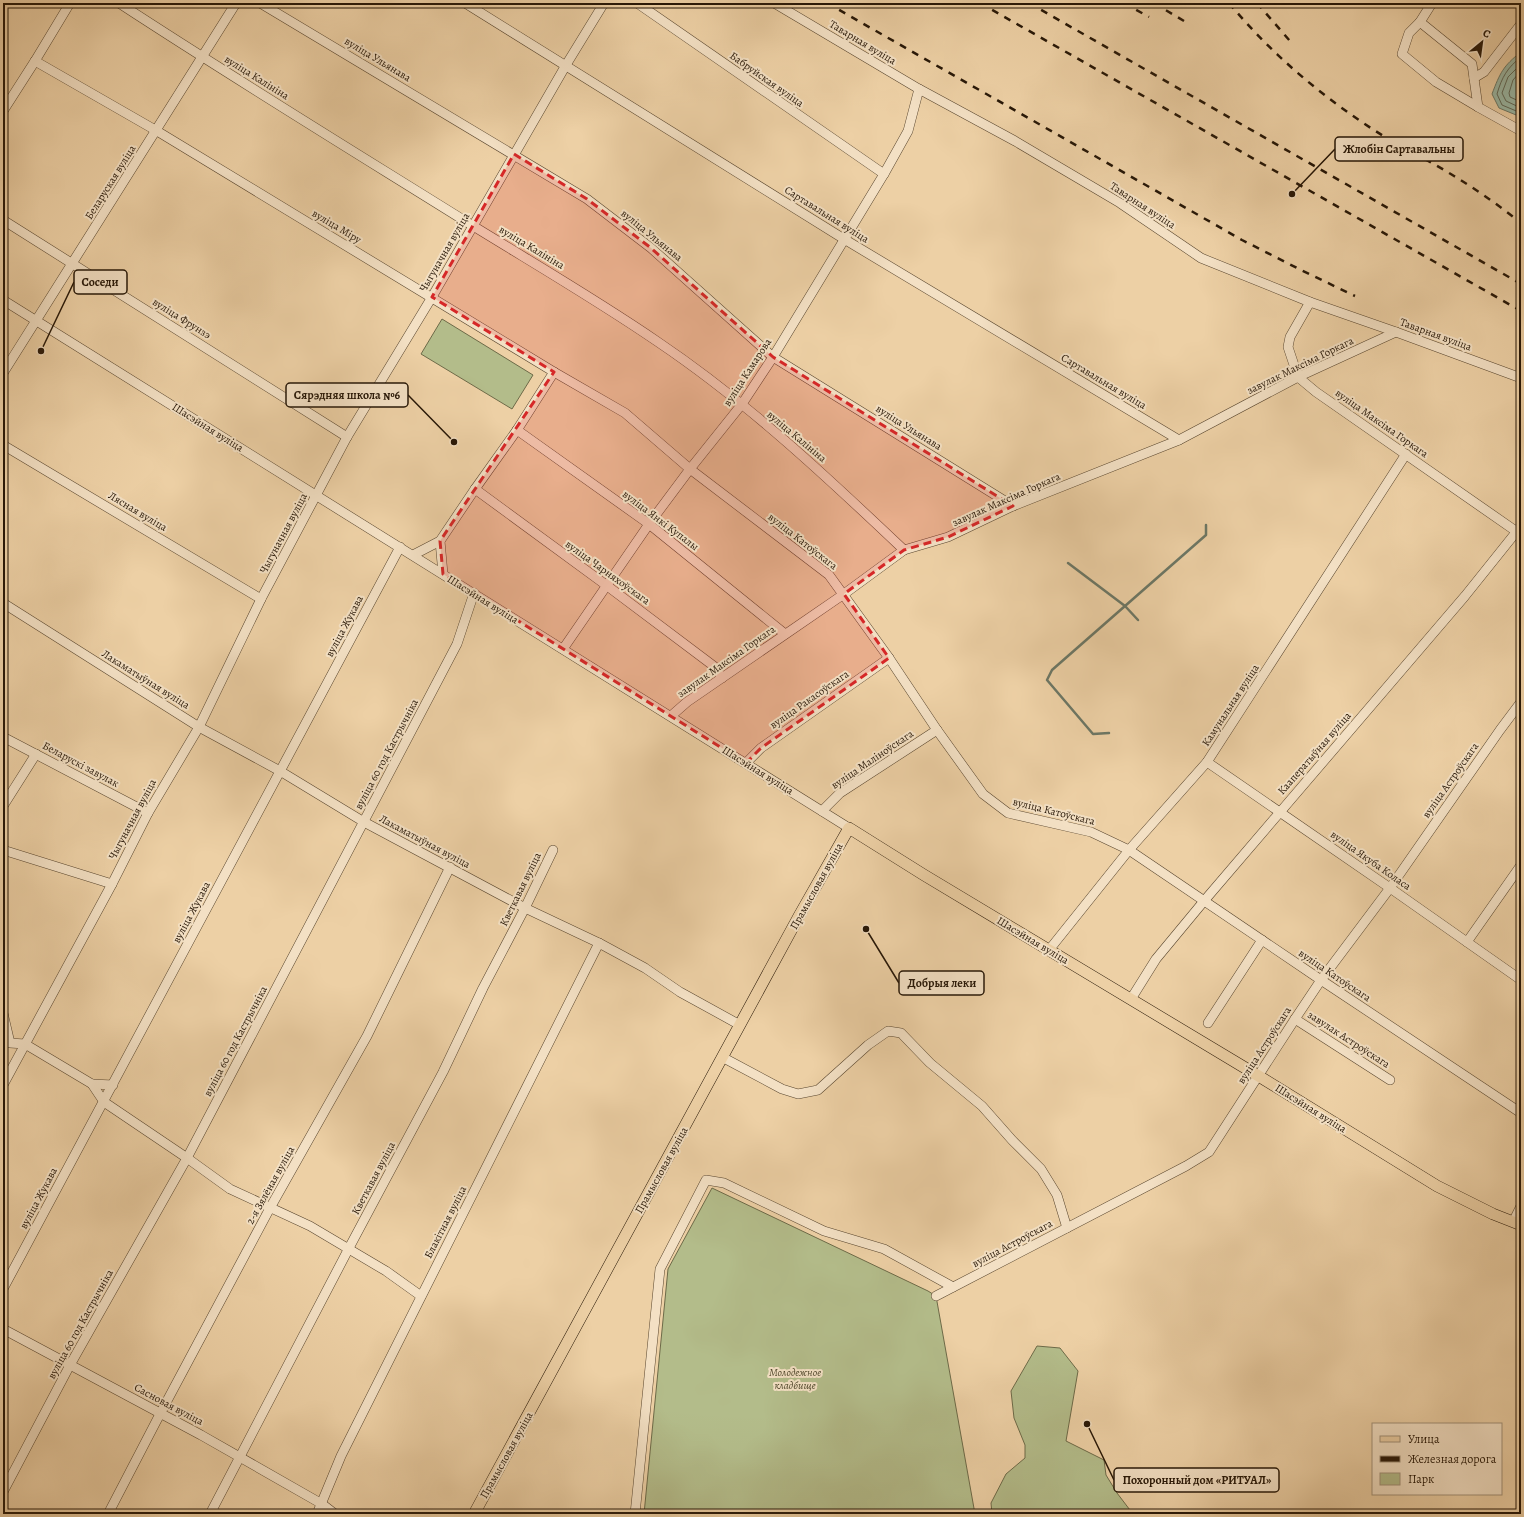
<svg xmlns="http://www.w3.org/2000/svg" width="1524" height="1517" font-family="Alegreya,serif">
  <rect width="100%" height="100%" fill="#edd0a5"/>
  <filter id="stains"><feTurbulence type="fractalNoise" baseFrequency=".005" numOctaves="4"/><feColorMatrix values="0 0 0 0 .2 0 0 0 0 .09 0 0 0 0 .02 0 0 0 .5 -.17"/></filter>
  <radialGradient id="worn" r=".72"><stop offset=".6" stop-color="#630" stop-opacity="0"/><stop offset="1" stop-color="#630" stop-opacity=".3"/></radialGradient>
  <g fill="#b3bc8a" stroke="#6d6a48">
    <path d="M442,319L533,375L512,409L421,354Z"/>
    <path d="M712,1188L928,1291L936,1296L975,1514H644L668,1269Z"/>
    <path d="M1037,1346L1060,1348L1078,1371L1066,1441L1104,1460L1106,1475L1117,1493L1133,1514H992L991,1503L1006,1474L1025,1458V1445L1014,1418L1011,1391Z"/>
  </g>
  <path fill="#9ab7a4" stroke="#6c7765" d="M1521,52V117L1499,108L1492,94C1500,73 1503,66 1521,52Z"/>
  <g fill="none" stroke-linecap="round" stroke-linejoin="round">
    <g stroke="#606756" stroke-width="1">
      <path d="M1521,57C1507,68 1502,77 1497,94L1502,105L1521,113"/>
      <path d="M1521,64L1508,77L1502,93L1506,101L1521,108"/>
      <path d="M1521,71L1513,80L1509,93L1510,97L1521,102"/>
    </g>
    <g stroke="#6c7765" stroke-width="2.5">
      <path d="M1068,563L1125,606L1138,620"/>
      <path d="M1109,733L1093,734L1047,680L1052,670L1206,535V525"/>
    </g>
    <defs>
      <g id="minor">
        <path d="M119,3C235,79 353,151 470,224C533,263 597,300 658,342C747,402 826,476 904,550"/>
        <path d="M260,3L587,199L651,248L773,357L1013,506"/>
        <path d="M465,3L844,239L1179,440"/>
        <path d="M637,3L884,174"/>
        <path d="M774,3L919,89L1015,141L1120,203L1201,258L1310,302L1396,332L1521,378"/>
        <path d="M1432,3L1420,22L1472,64L1478,107L1521,131"/>
        <path d="M1420,22L1409,33L1402,54L1436,82L1478,107"/>
        <path d="M35,61L157,131L554,372L625,413L690,469L829,575L889,658L937,730L983,794L1008,813L1091,832L1129,850L1321,980L1521,1113"/>
        <path d="M1474,78L1484,72L1521,24"/>
        <path d="M3,111L35,61L70,3"/>
        <path d="M3,220L347,437"/>
        <path d="M3,300L849,828"/>
        <path d="M1310,302L1290,337L1288,347L1298,377L1316,392L1520,534"/>
        <path d="M3,373L236,3"/>
        <path d="M517,430L649,524L785,634"/>
        <path d="M3,445L261,599"/>
        <path d="M475,489L606,585L715,667L722,678"/>
        <path d="M413,555L440,541"/>
        <path d="M443,574L440,541L475,489L517,430L554,372"/>
        <path d="M3,603L199,727L280,771L364,822L525,908L599,943L645,968L680,992L740,1025"/>
        <path d="M563,649L649,524L690,469L742,404L773,357L884,174L908,131L919,89"/>
        <path d="M671,716L687,702L844,594L904,550L948,537L1013,506L1179,440L1298,377L1396,332"/>
        <path d="M3,737L148,813"/>
        <path d="M1207,762L1390,888L1521,980"/>
        <path d="M746,763L761,748L889,658"/>
        <path d="M3,806L36,754"/>
        <path d="M822,811L840,793L937,730"/>
        <path d="M3,850L112,884"/>
        <path d="M1467,942L1521,865"/>
        <path d="M1049,950L1129,850L1207,762L1406,454"/>
        <path d="M1131,999L1156,959L1204,901L1465,596L1521,526"/>
        <path d="M3,1013L10,1043L25,1044L92,1084L104,1102L187,1158L230,1189L310,1226L386,1271L421,1296"/>
        <path d="M1295,1019L1390,1080"/>
        <path d="M1208,1023L1262,940"/>
        <path d="M722,1057L782,1089L798,1094L818,1090L868,1045L888,1031L901,1033L930,1063L982,1106L1012,1140L1041,1169L1057,1195L1067,1228"/>
        <path d="M92,1084L113,1085"/>
        <path d="M3,1085L112,884L148,813L199,727L261,599L347,437L432,297L566,65L604,3"/>
        <path d="M1513,1222L1521,1206"/>
        <path d="M3,1289L400,547"/>
        <path d="M936,1296L1186,1166L1209,1152L1295,1019L1321,980L1390,888L1500,730L1521,702"/>
        <path d="M3,1329L201,1435L322,1504L335,1514"/>
        <path d="M3,1492L70,1365L187,1158L457,644L474,593"/>
        <path d="M108,1514L160,1414L270,1208L367,1036L450,867"/>
        <path d="M210,1514L349,1248L443,1072L483,988L525,908L553,850"/>
        <path d="M317,1514L341,1456L599,943"/>
        <path d="M635,1514L660,1269L706,1180L724,1183L824,1231L884,1249L953,1287"/>
      </g>
      <path id="major" d="M474,1514L799,916L849,828L924,875L1257,1075L1437,1186L1493,1214L1521,1225"/>
    </defs>
    <use href="#minor" stroke="#58452e" stroke-width="10"/>
    <use href="#major" stroke="#271707" stroke-width="12"/>
    <use href="#minor" stroke="#f3e0c4" stroke-width="9"/>
    <use href="#major" stroke="#edd0a5" stroke-width="11"/>
    <g stroke="#271707" stroke-width="2.5" stroke-dasharray="7 7" stroke-linecap="butt">
      <path d="M827,3L1242,240L1301,270L1355,296"/>
      <path d="M980,3L1521,311"/>
      <path d="M1029,3L1521,284"/>
      <path d="M1124,3L1149,17"/>
      <path d="M1154,3L1184,21"/>
      <path d="M1229,3C1273,56 1327,101 1385,137C1408,151 1432,162 1454,176C1477,190 1500,206 1521,223"/>
      <path d="M1257,3L1290,41"/>
    </g>
  </g>
  <path fill="#d62828" fill-opacity="0.2" stroke="#d62828" stroke-width="3" stroke-dasharray="8 5" stroke-linejoin="round" d="M514,154L587,199L651,248L773,357L1013,506L948,537L904,550L844,594L889,658L761,748L746,763L443,574L440,541L554,372L432,297Z"/>
  <g text-anchor="middle" stroke-width="4" stroke-linejoin="round" paint-order="stroke">
    <g font-size="11" fill="#271707" stroke="#f3e0c4">
      <text transform="translate(863 42) rotate(31)" y="4">Таварная вуліца</text>
      <text transform="translate(378 59) rotate(31)" y="4">вуліца Ульянава</text>
      <text transform="translate(257 77) rotate(32)" y="4">вуліца Калініна</text>
      <text transform="translate(767 79) rotate(35)" y="4">Бабруйская вуліца</text>
      <text transform="translate(110 182) rotate(-58)" y="4">Беларуская вуліца</text>
      <text transform="translate(1143 205) rotate(33)" y="4">Таварная вуліца</text>
      <text transform="translate(827 214) rotate(32)" y="4">Сартавальная вуліца</text>
      <text transform="translate(337 226) rotate(31)" y="4">вуліца Міру</text>
      <text transform="translate(652 235) rotate(39)" y="4">вуліца Ульянава</text>
      <text transform="translate(532 247) rotate(31)" y="4">вуліца Калініна</text>
      <text transform="translate(444 252) rotate(-60)" y="4">Чыгуначная вуліца</text>
      <text transform="translate(182 318) rotate(32)" y="4">вуліца Фрунзэ</text>
      <text transform="translate(1436 334) rotate(20)" y="4">Таварная вуліца</text>
      <text transform="translate(1300 365) rotate(-26)" y="4">завулак Максіма Горкага</text>
      <text transform="translate(747 372) rotate(-57)" y="4">вуліца Камарова</text>
      <text transform="translate(1104 381) rotate(31)" y="4">Сартавальная вуліца</text>
      <text transform="translate(1382 423) rotate(35)" y="4">вуліца Максіма Горкага</text>
      <text transform="translate(208 427) rotate(32)" y="4">Шасэйная вуліца</text>
      <text transform="translate(909 427) rotate(32)" y="4">вуліца Ульянава</text>
      <text transform="translate(797 436) rotate(40)" y="4">вуліца Калініна</text>
      <text transform="translate(1006 499) rotate(-24)" y="4">завулак Максіма Горкага</text>
      <text transform="translate(138 511) rotate(31)" y="4">Лясная вуліца</text>
      <text transform="translate(661 520) rotate(37)" y="4">вуліца Янкі Купалы</text>
      <text transform="translate(283 533) rotate(-62)" y="4">Чыгуначная вуліца</text>
      <text transform="translate(803 541) rotate(38)" y="4">вуліца Катоўскага</text>
      <text transform="translate(608 572) rotate(36)" y="4">вуліца Чарняхоўскага</text>
      <text transform="translate(483 599) rotate(32)" y="4">Шасэйная вуліца</text>
      <text transform="translate(344 626) rotate(-62)" y="4">вуліца Жукава</text>
      <text transform="translate(726 661) rotate(-35)" y="4">завулак Максіма Горкага</text>
      <text transform="translate(146 679) rotate(32)" y="4">Лакаматыўная вуліца</text>
      <text transform="translate(809 699) rotate(-35)" y="4">вуліца Ракасоўскага</text>
      <text transform="translate(1230 705) rotate(-57)" y="4">Камунальная вуліца</text>
      <text transform="translate(1314 753) rotate(-49)" y="4">Кааператыўная вуліца</text>
      <text transform="translate(386 754) rotate(-62)" y="4">вуліца 60 год Кастрычніка</text>
      <text transform="translate(872 759) rotate(-34)" y="4">вуліца Маліноўскага</text>
      <text transform="translate(81 764) rotate(28)" y="4">Беларускі завулак</text>
      <text transform="translate(758 770) rotate(32)" y="4">Шасэйная вуліца</text>
      <text transform="translate(1450 780) rotate(-55)" y="4">вуліца Астроўскага</text>
      <text transform="translate(1054 811) rotate(14)" y="4">вуліца Катоўскага</text>
      <text transform="translate(132 819) rotate(-62)" y="4">Чыгуначная вуліца</text>
      <text transform="translate(425 841) rotate(28)" y="4">Лакаматыўная вуліца</text>
      <text transform="translate(1371 860) rotate(35)" y="4">вуліца Якуба Коласа</text>
      <text transform="translate(816 886) rotate(-61)" y="4">Прамысловая вуліца</text>
      <text transform="translate(520 889) rotate(-64)" y="4">Кветкавая вуліца</text>
      <text transform="translate(191 912) rotate(-62)" y="4">вуліца Жукава</text>
      <text transform="translate(1033 940) rotate(31)" y="4">Шасэйная вуліца</text>
      <text transform="translate(1335 975) rotate(34)" y="4">вуліца Катоўскага</text>
      <text transform="translate(1349 1039) rotate(33)" y="4">завулак Астроўскага</text>
      <text transform="translate(235 1041) rotate(-62)" y="4">вуліца 60 год Кастрычніка</text>
      <text transform="translate(1264 1045) rotate(-57)" y="4">вуліца Астроўскага</text>
      <text transform="translate(1311 1108) rotate(32)" y="4">Шасэйная вуліца</text>
      <text transform="translate(661 1170) rotate(-61)" y="4">Прамысловая вуліца</text>
      <text transform="translate(373 1178) rotate(-62)" y="4">Кветкавая вуліца</text>
      <text transform="translate(270 1185) rotate(-61)" y="4">2-я Зялёная вуліца</text>
      <text transform="translate(38 1198) rotate(-62)" y="4">вуліца Жукава</text>
      <text transform="translate(445 1222) rotate(-63)" y="4">Блакітная вуліца</text>
      <text transform="translate(1012 1243) rotate(-28)" y="4">вуліца Астроўскага</text>
      <text transform="translate(80 1324) rotate(-61)" y="4">вуліца 60 год Кастрычніка</text>
      <text transform="translate(169 1404) rotate(28)" y="4">Сасновая вуліца</text>
      <text transform="translate(506 1455) rotate(-61)" y="4">Прамысловая вуліца</text>
    </g>
    <g font-size="11" font-style="italic" fill="#51492e" stroke="#f3e0c4">
      <text x="795" y="1376">Молодежное<tspan x="795" dy="13">кладбище</tspan></text>
    </g>
  </g>
  <path fill="none" stroke="#271707" stroke-width="1.5" d="M1292 194L1335 149M41 351L74 282M454 442L408 395M866 929L899 983M1087 1424L1114 1480"/>
  <g fill="#271707" stroke="#f3e0c4" stroke-width="1.5">
    <circle cx="1292" cy="194" r="4"/>
    <circle cx="41" cy="351" r="4"/>
    <circle cx="454" cy="442" r="4"/>
    <circle cx="866" cy="929" r="4"/>
    <circle cx="1087" cy="1424" r="4"/>
  </g>
  <g fill="#f3e0c4" stroke="#271707" stroke-width="1.5">
    <rect x="1335" y="137" width="128" height="24" rx="4"/>
    <rect x="74" y="270" width="53" height="24" rx="4"/>
    <rect x="286" y="383" width="122" height="24" rx="4"/>
    <rect x="899" y="971" width="85" height="24" rx="4"/>
    <rect x="1114" y="1468" width="165" height="24" rx="4"/>
  </g>
  <g font-size="12" text-anchor="middle" font-weight="bold" fill="#271707">
    <text x="1399" y="153">Жлобін Сартавальны</text>
    <text x="100" y="286">Соседи</text>
    <text x="347" y="399">Сярэдняя школа №6</text>
    <text x="942" y="987">Добрыя леки</text>
    <text x="1197" y="1484">Похоронный дом «РИТУАЛ»</text>
  </g>
  <rect width="1524" height="1517" fill="none" stroke="#edd0a5" stroke-width="16"/>
  <rect x="4" y="4" width="1516" height="1509" fill="none" stroke="#271707" stroke-width="2"/>
  <rect x="8" y="8" width="1508" height="1501" fill="none" stroke="#271707"/>
  <rect x="1372" y="1423" width="130" height="72" fill="#f3e0c4" stroke="#a19078"/>
  <rect x="1380" y="1436" width="20" height="6" fill="#edd0a5" stroke="#a19078"/>
  <text x="1408" y="1443" font-size="12" fill="#271707">Улица</text>
  <rect x="1380" y="1456" width="20" height="6" fill="#271707" stroke="#a19078"/>
  <text x="1408" y="1463" font-size="12" fill="#271707">Железная дорога</text>
  <rect x="1380" y="1473" width="20" height="12" fill="#b3bc8a" stroke="#a19078"/>
  <text x="1408" y="1483" font-size="12" fill="#271707">Парк</text>
  <g transform="translate(1482 42) rotate(29)" stroke="#f3e0c4" stroke-width="3" paint-order="stroke">
  <path d="M0-3L7 15L0 10L-7 15Z" fill="#271707"/>
  <text y="-6" font-size="11" font-weight="bold" text-anchor="middle" fill="#271707">С</text>
  </g>
  <rect width="100%" height="100%" filter="url(#stains)"/>
  <rect width="100%" height="100%" fill="url(#worn)"/>
</svg>
